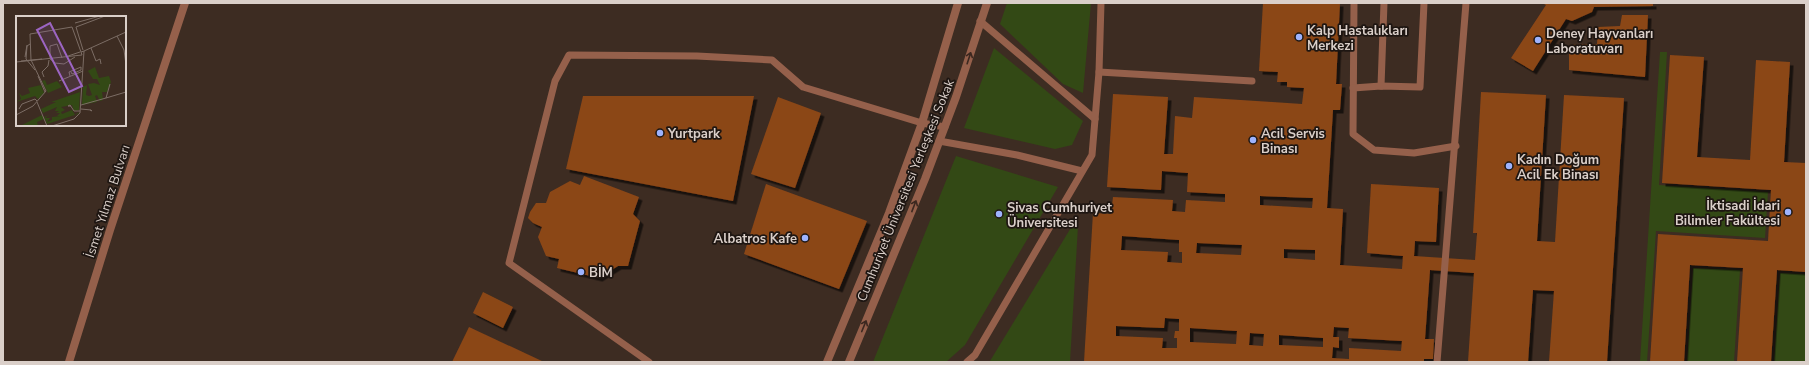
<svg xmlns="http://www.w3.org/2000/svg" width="1809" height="365" font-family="'Nunito Sans',sans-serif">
  <defs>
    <filter id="shadow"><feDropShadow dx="3.5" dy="3.5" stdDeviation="0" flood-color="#0009"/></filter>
  </defs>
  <rect width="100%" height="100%" fill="#3d2c22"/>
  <g fill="#334915">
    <path d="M1007,3H1091L1083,93L1063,84L1000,24Z"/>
    <path d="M994,48L1083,121L1072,145L1055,149L964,128Z"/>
    <path d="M1660,52H1667L1659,185L1768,192L1765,238L1656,231L1647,362H1640Z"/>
    <path d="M956,156L1058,187L965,345L946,362H873Z"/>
    <path d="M1072,226H1078L1070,362H991L990,361Z"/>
    <path d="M1693,268L1740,270L1734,362H1687Z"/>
    <path d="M1780,273L1806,274V362H1774Z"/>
  </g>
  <g fill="#8b4617" fill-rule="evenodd" filter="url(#shadow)">
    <path d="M1263,3H1340L1336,84H1342L1340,110H1333L1327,208L1343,209L1340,265L1402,269L1403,256L1367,253L1371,184L1439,188L1436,242L1415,241L1414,256L1475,260L1477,233H1473L1481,92L1546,95L1537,241L1555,242L1564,95L1624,98L1607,362H1549L1554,291L1533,290L1528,362H1468L1474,273L1430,270L1425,339H1434L1433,359H1424V362H1084L1093,213L1111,214L1113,197L1173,200L1172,211L1185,212L1186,200L1225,202V194L1187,192L1188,173L1162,171L1161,190L1107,187L1113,94L1168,97L1164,154H1173L1175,116L1192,118L1194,97L1302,104L1304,88L1287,87V82H1277L1278,72L1259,71ZM1260,196L1313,198L1312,208L1260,205ZM1122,236L1179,240V252H1182V263L1167,262L1168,252L1121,250ZM1197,243L1242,245L1241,255L1196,253ZM1284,249L1315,250V260L1284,258ZM1165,318L1179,319V331H1175L1174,338H1177V348H1162L1163,338L1116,336V326L1164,328ZM1334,327L1349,328L1348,338L1402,341L1401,351L1349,348V359L1332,358L1333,347L1339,348V337H1333ZM1190,328L1237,331L1236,344L1190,342ZM1250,333L1264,334L1263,346L1249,345ZM1279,335L1323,338V347L1279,345Z"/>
    <path d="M1542,3H1653V6L1594,7L1592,12L1572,21L1566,19L1533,71L1511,58L1546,5Z"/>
    <path d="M1622,15H1648L1645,77L1569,70V45L1597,44L1598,27L1620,26Z"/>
    <path d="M1670,55L1704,57L1697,157L1750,160L1756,60L1790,62L1784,162L1806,163V272L1777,270L1771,362H1737L1743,268L1690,265L1684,362H1650L1658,234L1768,241L1771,190L1662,183Z"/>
    <path d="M583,96H754L733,201L566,169Z"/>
    <path d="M778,97L821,113L795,188L751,174Z"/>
    <path d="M584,176L639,197L633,214L640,221L628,266H618L599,278L557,268L559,259L546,256L538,237L542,227L533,223L528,218L530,212L536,203H546L550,192L570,181L580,185Z"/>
    <path d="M766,184L867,221L839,289L744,254Z"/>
    <path d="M483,292L513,307L503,328L473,313Z"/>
    <path d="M469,327L544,362H452Z"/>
  </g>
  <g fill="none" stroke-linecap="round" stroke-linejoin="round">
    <g stroke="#95604b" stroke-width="7">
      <path d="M1354,3L1353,134L1374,150L1414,153L1456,146"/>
      <path d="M980,21L1095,119"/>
      <path d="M1099,72L1252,81"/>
      <path d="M1381,86L1384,3"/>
      <path d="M1353,88L1381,86L1420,87L1424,3"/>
      <path d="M939,141L1017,155L1082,171"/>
      <path d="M649,362L509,263L555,81L569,55L697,56L772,60L803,87L922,123L945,127"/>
      <path d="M967,362L975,355L1092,155L1099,72L1101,3"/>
      <path d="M1437,362L1466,3"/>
    </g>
    <g stroke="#95604b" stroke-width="8">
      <path d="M69,362L110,230L185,3"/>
      <path d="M827,362L889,213L922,123L958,3"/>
      <path d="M849,362L925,179L956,97L987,3"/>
    </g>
  </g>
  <defs><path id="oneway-shaft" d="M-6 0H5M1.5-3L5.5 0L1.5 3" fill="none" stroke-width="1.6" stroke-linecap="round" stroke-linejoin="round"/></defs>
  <g stroke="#3c2820">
    <use href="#oneway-shaft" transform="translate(969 58) rotate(-72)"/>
    <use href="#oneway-shaft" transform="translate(914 206) rotate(-69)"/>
    <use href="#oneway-shaft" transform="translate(864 326) rotate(-68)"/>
  </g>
  <g fill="#9eb3fd" stroke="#1e1612" stroke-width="1.5">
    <circle cx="1299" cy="37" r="4"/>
    <circle cx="1538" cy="40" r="4"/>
    <circle cx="660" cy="133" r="4"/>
    <circle cx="1253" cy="140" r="4"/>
    <circle cx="1509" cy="166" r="4"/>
    <circle cx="1788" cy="212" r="4"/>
    <circle cx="999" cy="214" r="4"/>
    <circle cx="805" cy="238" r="4"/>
    <circle cx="581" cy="272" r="4"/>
  </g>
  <g text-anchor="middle" stroke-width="3.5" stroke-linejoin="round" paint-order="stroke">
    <g font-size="13" font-weight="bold" fill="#dacfc9" stroke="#1e1612" text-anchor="start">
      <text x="1307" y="35">Kalp Hastalıkları<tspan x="1307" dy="15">Merkezi</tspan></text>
      <text x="1546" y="38">Deney Hayvanları<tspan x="1546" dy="15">Laboratuvarı</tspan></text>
      <text x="668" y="138">Yurtpark</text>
      <text x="1261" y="138">Acil Servis<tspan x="1261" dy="15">Binası</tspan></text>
      <text x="1517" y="164">Kadın Doğum<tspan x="1517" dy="15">Acil Ek Binası</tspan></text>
      <text x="1780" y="210" text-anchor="end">İktisadi İdari<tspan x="1780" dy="15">Bilimler Fakültesi</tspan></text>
      <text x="1007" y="212">Sivas Cumhuriyet<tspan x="1007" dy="15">Üniversitesi</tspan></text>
      <text x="797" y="243" text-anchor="end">Albatros Kafe</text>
      <text x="589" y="277">BİM</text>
    </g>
    <g font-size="13" fill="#dacfc9" stroke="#1e1612">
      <text transform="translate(905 190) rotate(-68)" y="5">Cumhuriyet Üniversitesi Yerleşkesi Sokak</text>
      <text transform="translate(107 201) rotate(-72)" y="5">İsmet Yılmaz Bulvarı</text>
    </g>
  </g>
  <g transform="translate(16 16)">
    <rect width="110" height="110" fill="#3d2c22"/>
    <path d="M79,51L83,62L93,60L95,66L91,76H86L87,84L84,85L81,79L79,80L81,86L66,89L67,71L71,69L70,79L73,80L76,79L72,68L78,67L84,69L81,63H77L72,55L68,57ZM29,64L31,69L41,65L46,71L32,77L26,65ZM25,69L28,77L22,83L19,80L0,86L5,83L3,77L6,80L14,77L12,72ZM64,76L63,94L58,95L56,89L45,91L49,94L45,96L46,98L56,94L59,99L63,96L62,98L31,108L28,101L33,99L29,102H34L31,106L36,104V101L45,100H41L44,97H40L43,95H39L41,91L27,97L25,93L40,86H35ZM26,99L28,103L21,106L22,110H4Z" fill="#334915"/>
    <path fill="none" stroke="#7c6d65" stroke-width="1" d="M59,7L84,0M60,11L89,0M60,11L67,34M101,20L108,34L110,49M14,28L11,30L10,43L19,54M75,32L80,45L84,43L85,48M68,35L110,16M52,40L64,36M9,41L11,29M34,42V30L41,28L46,42M34,43L39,47L48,48L59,41M5,45L26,43M0,46L66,39M55,56L56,58L65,54V51M22,60L29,76M54,60L53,56L65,51M28,61L26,56L32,50L33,44M43,65L67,55M90,82L110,76M21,86L31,110M65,89L90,82L94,68M55,90H52L54,89L58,95H64M3,93L6,88L19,83L21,85M65,93L75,94L76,95L74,94M0,99L17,90L30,75L15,44L14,18L56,11L65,36M36,110L58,103L64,97L68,35L65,36L66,39"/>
    <path fill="#9c65c2" fill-opacity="0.15" stroke="#9c65c2" stroke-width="2" d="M34,7L66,70L53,76L21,14Z"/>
    <rect width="110" height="110" fill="none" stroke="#dacfc9" stroke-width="2"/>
  </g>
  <rect width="1809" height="365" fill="none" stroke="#dacfc9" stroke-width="8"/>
</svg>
